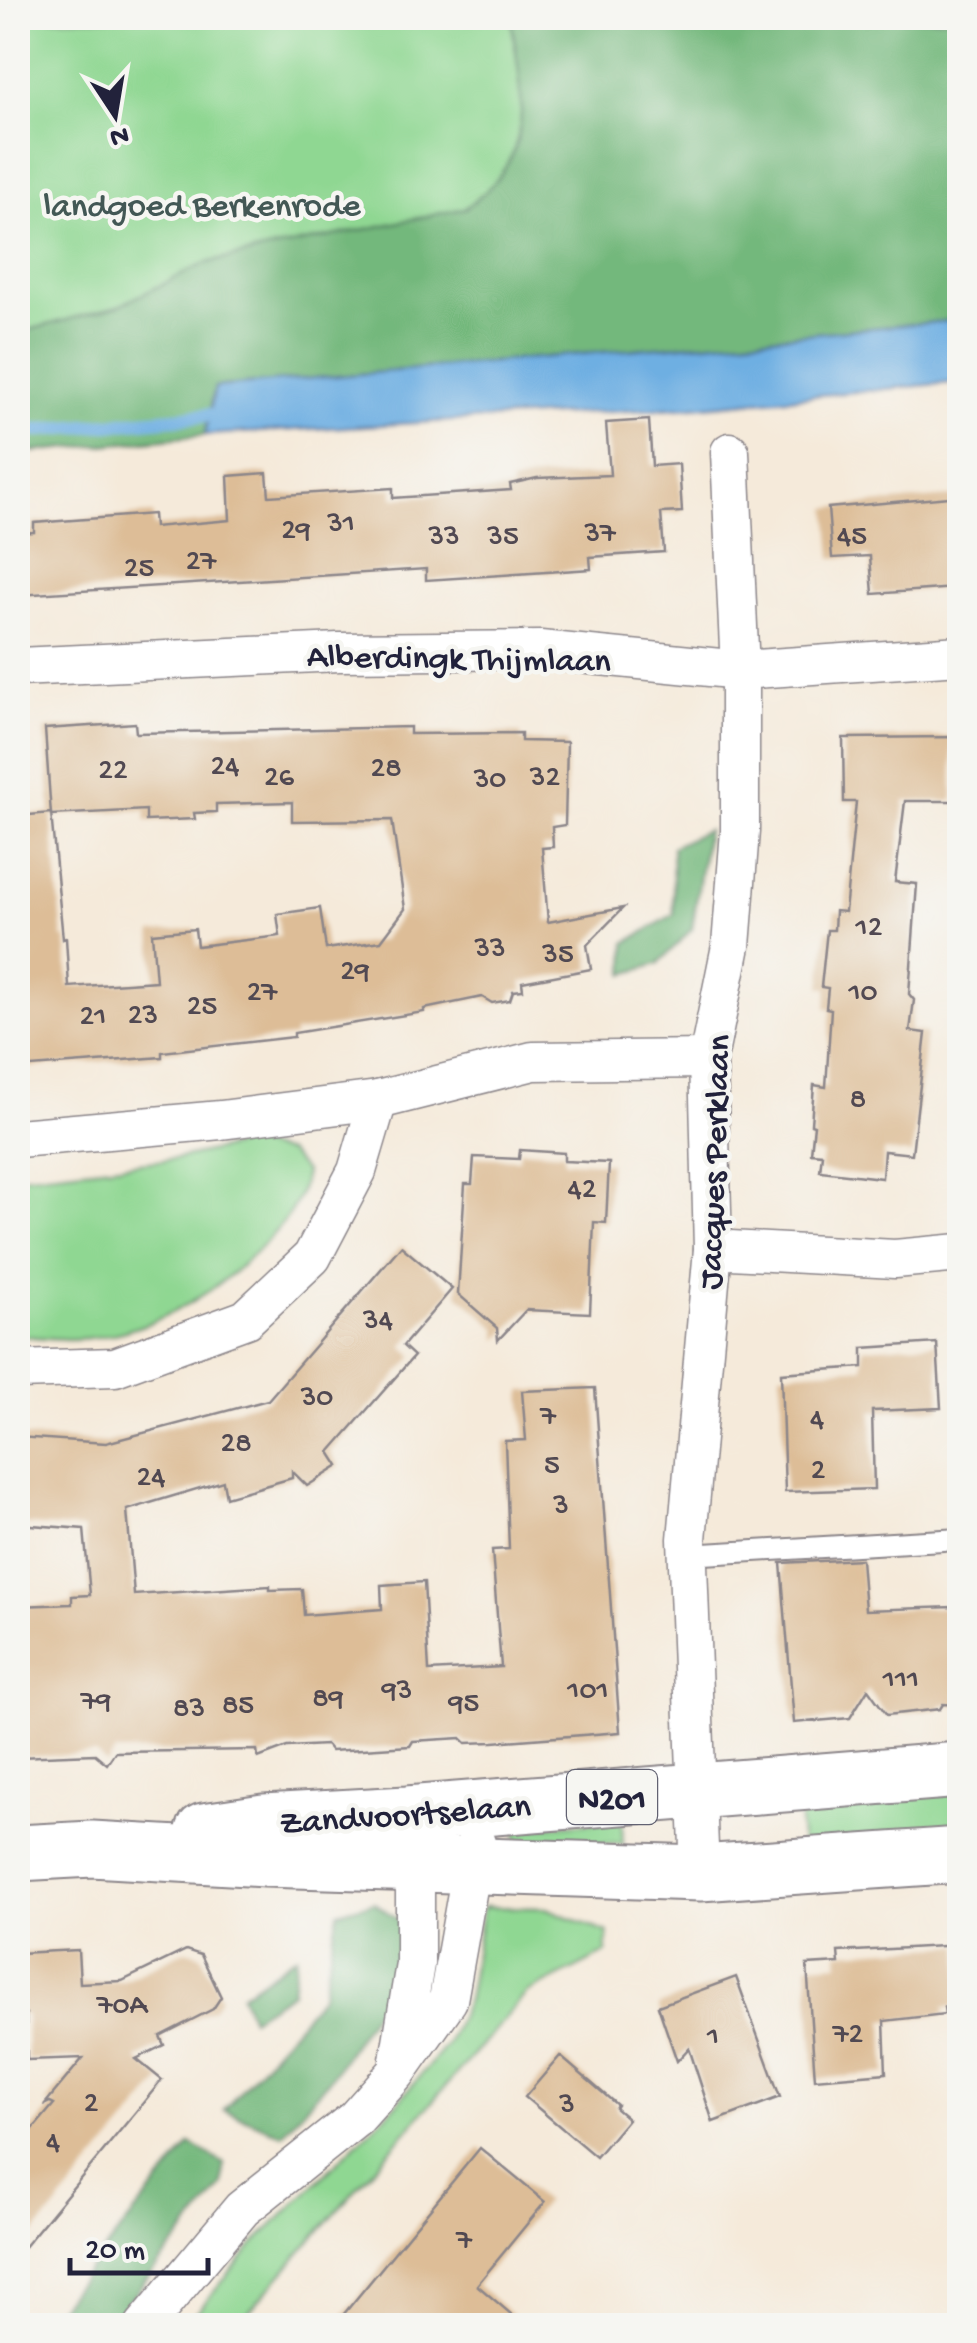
<svg xmlns="http://www.w3.org/2000/svg" width="977" height="2343" font-family="'Gochi Hand',sans-serif">
  <rect width="100%" height="100%" fill="#f6f6f2"/>
  <filter id="ink" filterUnits="userSpaceOnUse"><feTurbulence type="fractalNoise" baseFrequency=".01" numOctaves="2"/><feDisplacementMap in="SourceGraphic" scale="20" xChannelSelector="R" yChannelSelector="G"/><feConvolveMatrix kernelMatrix="1 2 1 2 8 2 1 2 1" color-interpolation-filters="sRGB"/></filter>
  <filter id="wash" filterUnits="userSpaceOnUse"><feTurbulence type="fractalNoise" baseFrequency=".0048" numOctaves="4" result="noise"/><feDisplacementMap in="SourceGraphic" scale="40" xChannelSelector="R" yChannelSelector="G"/><feGaussianBlur stdDeviation="2.25" result="paint"/><feColorMatrix in="noise" values="0 0 0 0 0 0 0 0 0 0 0 0 0 0 0 0 0 1.4 0 .05"/><feComposite in="paint" operator="in"/></filter>
  <g filter="url(#wash)">
    <rect width="100%" height="100%" fill="#f5eada"/>
    <g fill="#8fd792" stroke="#587c66" stroke-width="2.5">
      <path d="M18,18H959V320L18,405Z"/>
      <path d="M248,1143L288,1153L305,1172C301,1205 280,1228 258,1250C209,1298 142,1338 72,1339C54,1339 36,1337 18,1336V1176L176,1159Z"/>
      <path d="M959,1783V1842L801,1850L799,1794Z"/>
      <path d="M622,1821L623,1844L517,1843L516,1828Z"/>
      <path d="M483,1907L546,1908L608,1933L606,1953L527,1993L237,2325L185,2326L256,2242L392,2109L447,2044L467,2000Z"/>
    </g>
    <g fill="#73b87c" stroke="#4a6d5c" stroke-width="2.5">
      <path d="M511,18H959V320L215,387L205,435L18,453V333L118,306L206,263L465,208C540,156 522,96 511,18Z"/>
      <path d="M707,830L692,929L658,964L625,974L626,943L674,914L672,847Z"/>
      <path d="M374,1902L402,1923L397,1976L333,2075L282,2134L224,2110L322,1995L338,1912Z"/>
      <path d="M296,1956L292,1992L251,2018L241,1995Z"/>
      <path d="M191,2144L224,2164L223,2186L109,2325H44Z"/>
    </g>
    <path fill="#6eafe2" stroke="#48688e" stroke-width="2.5" d="M959,320V382L693,407L205,435L215,387Z"/>
    <g fill="none" stroke-linecap="round" stroke-linejoin="round">
      <path stroke="#6eafe2" stroke-width="14" d="M18,432L209,415"/>
    </g>
    <g id="blocks">
      <g fill="#ddbd97">
        <path d="M649,420L652,466L679,464L682,512L661,513L664,552L590,557L591,569L426,580V569L18,595V533L34,532V523L153,514L154,527L230,520L228,476L267,473L269,496L393,488V498L511,490L510,484L537,478L610,475L606,423Z"/>
        <path d="M960,496V581L954,582V588L873,594L870,556L832,558L828,508Z"/>
        <path d="M135,723L136,733L410,727V734L521,733V741L567,742L565,825L552,827L553,847L542,848L548,922L623,908L587,945L591,969L522,982L523,990L513,991L510,1000L492,1003L482,997L424,1009V1012L294,1033V1037L162,1052V1057L18,1068V981H25L26,960L20,868H18V816L51,813L63,939L66,938L69,987L156,981L152,933L195,929L197,946L280,936L277,914L320,908L326,949L381,941L405,909L392,820L292,821V802L216,804V812L194,813L195,819L146,821V810L51,815L45,729Z"/>
        <path d="M952,737L953,801H905L895,882L917,884L909,994L914,1000L910,1031L926,1033L912,1154L884,1151L882,1178L820,1171L822,1154L811,1153L814,1125L811,1124L814,1085L826,1087L831,1009L826,1008L828,988L821,987L827,930H834L835,911L845,912L856,802H844L843,738Z"/>
        <path d="M520,1150L564,1153V1161L609,1163L606,1223L594,1222L590,1313L526,1310L498,1340L497,1328L458,1294L465,1184H472L474,1157L519,1159Z"/>
        <path d="M401,1246L452,1289L403,1346L414,1356L330,1452L339,1466L307,1486L292,1471V1478L226,1497L223,1481L127,1510L134,1595L270,1586V1590L302,1589L304,1615L382,1609L381,1585L424,1582L429,1671L501,1667L492,1550L509,1549L505,1441L526,1440L522,1391L595,1388L620,1732L493,1742L466,1743L461,1738L413,1741L410,1746L331,1751L326,1745L287,1747L258,1758L257,1750L115,1752L107,1764L95,1754L18,1757V1606L72,1604V1596L90,1595L84,1529L18,1524V1437L106,1443L268,1400Z"/>
        <path d="M937,1343L941,1408L872,1411L874,1489L785,1492L781,1373L863,1367V1348Z"/>
        <path d="M861,1559L865,1610L953,1607L954,1637H960V1705L943,1704L940,1709L887,1715L868,1689L850,1718L794,1723L781,1563Z"/>
        <path d="M960,1945V2007H944L945,2014L884,2021L886,2073L815,2079L807,1965L839,1963L838,1952Z"/>
        <path d="M78,1950L80,1983L122,1981L186,1950L201,1955L221,1997L213,2009L160,2036L164,2045L136,2059L162,2080L18,2254V2147L54,2104L50,2102L44,2105L83,2058L27,2060L26,2014L18,2015V1953Z"/>
        <path d="M736,1977L780,2097L713,2122L689,2048L677,2061L658,2006Z"/>
        <path d="M560,2056L617,2105L615,2108L628,2119L596,2157L525,2097Z"/>
        <path d="M480,2148L545,2202L477,2285L525,2326H334Z"/>
      </g>
    </g>
  </g>
  <g filter="url(#ink)">
    <use href="#blocks" fill-opacity="0" stroke="#8c868a" stroke-width="2.5"/>
    <g fill="none" stroke-linecap="round" stroke-linejoin="round">
      <defs>
        <path id="lane" d="M687,1555L960,1539"/>
        <g id="street">
          <path d="M18,667L339,652L540,650L740,670L960,655"/>
          <path d="M18,1138L221,1120L378,1100L533,1061L708,1059"/>
          <path d="M713,1249L895,1259L960,1253"/>
          <path d="M18,1370L115,1367L246,1319L312,1257L357,1171L378,1100"/>
          <path d="M700,1873L687,1539L713,1249L708,1059L731,946L740,831V670L730,452"/>
          <path d="M399,2060L415,1964V1892L410,1842"/>
          <path d="M144,2326L242,2209L356,2118L397,2072L448,2000L476,1843"/>
        </g>
        <g id="primary">
          <path d="M204,1831L264,1822L407,1814L960,1770"/>
          <path d="M18,1853L92,1849L265,1859L700,1873L960,1855"/>
        </g>
      </defs>
      <use href="#lane" stroke="#8c868a" stroke-width="24"/>
      <use href="#street" stroke="#8c868a" stroke-width="41"/>
      <use href="#primary" stroke="#8c868a" stroke-width="59"/>
      <use href="#lane" stroke="#fff" stroke-width="20"/>
      <use href="#street" stroke="#fff" stroke-width="38"/>
      <use href="#primary" stroke="#fff" stroke-width="55"/>
    </g>
  </g>
  <g text-anchor="middle" stroke-width="9" stroke-linejoin="round" paint-order="stroke">
    <g font-size="30" fill="#514952">
      <text x="341" y="531">31</text>
      <text x="296" y="538">29</text>
      <text x="600" y="541">37</text>
      <text x="444" y="544">33</text>
      <text x="503" y="544">35</text>
      <text x="852" y="544">45</text>
      <text x="201" y="569">27</text>
      <text x="139" y="576">25</text>
      <text x="225" y="774">24</text>
      <text x="386" y="776">28</text>
      <text x="113" y="778">22</text>
      <text x="279" y="785">26</text>
      <text x="545" y="785">32</text>
      <text x="490" y="787">30</text>
      <text x="869" y="935">12</text>
      <text x="490" y="956">33</text>
      <text x="558" y="962">35</text>
      <text x="355" y="979">29</text>
      <text x="262" y="1000">27</text>
      <text x="863" y="1000">10</text>
      <text x="202" y="1014">25</text>
      <text x="143" y="1023">23</text>
      <text x="93" y="1024">21</text>
      <text x="858" y="1107">8</text>
      <text x="582" y="1197">42</text>
      <text x="378" y="1328">34</text>
      <text x="317" y="1405">30</text>
      <text x="548" y="1424">7</text>
      <text x="817" y="1427">4</text>
      <text x="236" y="1451">28</text>
      <text x="552" y="1473">5</text>
      <text x="818" y="1478">2</text>
      <text x="151" y="1485">24</text>
      <text x="561" y="1513">3</text>
      <text x="901" y="1687">111</text>
      <text x="397" y="1698">93</text>
      <text x="588" y="1698">101</text>
      <text x="328" y="1706">89</text>
      <text x="96" y="1709">79</text>
      <text x="464" y="1711">95</text>
      <text x="238" y="1713">85</text>
      <text x="189" y="1716">83</text>
      <text x="122" y="2013">70A</text>
      <text x="848" y="2042">72</text>
      <text x="713" y="2044">1</text>
      <text x="91" y="2111">2</text>
      <text x="567" y="2112">3</text>
      <text x="53" y="2150">4</text>
      <text x="464" y="2248">7</text>
    </g>
    <rect fill="#f6f6f2" stroke="#626272" stroke-width="2.5" x="567" y="1770" width="90" height="54" rx="8"/>
    <g font-size="32" font-weight="bold" fill="#22223b">
      <text x="612" y="1808">N201</text>
    </g>
    <g font-size="35" fill="#435855" stroke="#f6f6f2">
      <text x="202" y="215">landgoed Berkenrode</text>
    </g>
    <g font-size="35" fill="#22223b" stroke="#f6f6f2">
      <text transform="translate(459 656) rotate(1)" y="12">Alberdingk Thijmlaan</text>
      <text transform="translate(712 1162) rotate(-88)" y="12">Jacques Perklaan</text>
      <text transform="translate(405 1812) rotate(-4)" y="12">Zandvoortselaan</text>
    </g>
  </g>
  <rect width="977" height="2343" fill="none" stroke="#f6f6f2" stroke-width="60"/>
  <g transform="translate(115 115) rotate(168)" stroke="#f6f6f2" stroke-width="8" paint-order="stroke">
  <path d="M0-8L18 38L0 25L-18 38Z" fill="#22223b"/>
  <text y="-15" font-size="28" font-weight="bold" text-anchor="middle" fill="#22223b">N</text>
  </g>
  <path d="M70 2258v15h138v-15" fill="none" stroke="#22223b" stroke-width="5"/>
  <text x="85" y="2258" font-size="30" fill="#22223b" stroke="#f6f6f2" stroke-width="8" paint-order="stroke">20 m</text>
</svg>
